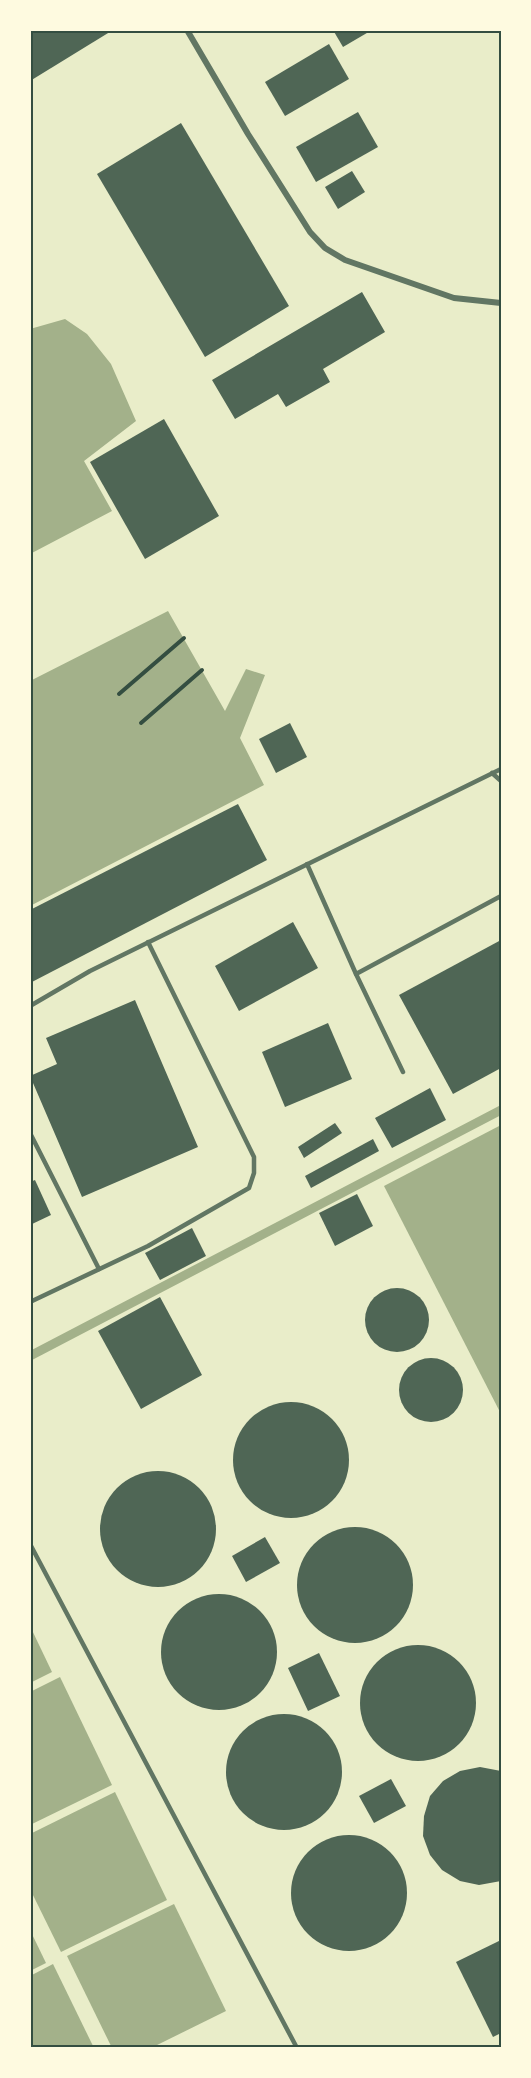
<svg xmlns="http://www.w3.org/2000/svg" width="531" height="2078" font-family="'Zilla Slab',serif">
  <rect width="100%" height="100%" fill="#e9edc9"/>
  <g fill="#a3b18a">
    <path d="M65,319L87,334L111,364L136,421L84,461L112,511L30,554V329Z"/>
    <path d="M168,611L225,711L246,669L265,675L240,738L264,785L30,906V681Z"/>
    <path d="M501,1125V1414L384,1186Z"/>
    <path d="M30,1626L52,1672L30,1683Z"/>
    <path d="M60,1677L112,1785L30,1825V1692Z"/>
    <path d="M115,1792L167,1900L61,1952L30,1889V1834Z"/>
    <path d="M174,1904L226,2011L151,2048H112L67,1956Z"/>
    <path d="M30,1930L46,1963L30,1971Z"/>
    <path d="M53,1964L94,2048H30V1976Z"/>
  </g>
  <g fill="none" stroke-linecap="round" stroke-linejoin="round">
    <path stroke="#a3b18a" stroke-width="9" d="M30,1356L501,1110"/>
  </g>
  <g fill="#4f6655">
    <path d="M30,30H113L30,81Z"/>
    <path d="M333,30H372L343,47Z"/>
    <path d="M329,44L349,79L285,116L265,82Z"/>
    <path d="M358,112L378,147L316,182L296,147Z"/>
    <path d="M181,123L289,306L205,357L97,174Z"/>
    <path d="M352,171L365,192L338,209L325,187Z"/>
    <path d="M362,292L385,332L323,369L330,382L286,407L278,394L235,419L212,380Z"/>
    <path d="M164,419L219,516L145,559L90,462Z"/>
    <path d="M290,723L307,757L276,773L259,739Z"/>
    <path d="M238,804L267,860L30,983V910Z"/>
    <path d="M293,922L318,968L239,1011L215,966Z"/>
    <path d="M501,940V1068L453,1094L399,995Z"/>
    <path d="M135,1000L198,1147L82,1197L30,1076L57,1064L46,1038Z"/>
    <path d="M328,1023L352,1079L285,1107L262,1052Z"/>
    <path d="M430,1088L446,1120L392,1148L375,1118Z"/>
    <path d="M335,1123L342,1133L304,1158L298,1147Z"/>
    <path d="M373,1139L379,1151L311,1188L305,1176Z"/>
    <path d="M35,1180L51,1215L30,1225V1182Z"/>
    <path d="M357,1194L373,1226L335,1246L319,1213Z"/>
    <path d="M192,1228L206,1256L160,1280L145,1253Z"/>
    <circle cx="397" cy="1320" r="32"/>
    <path d="M160,1297L202,1375L141,1409L98,1331Z"/>
    <circle cx="431" cy="1390" r="32"/>
    <circle cx="291" cy="1460" r="58"/>
    <circle cx="158" cy="1529" r="58"/>
    <circle cx="355" cy="1585" r="58"/>
    <path d="M265,1537L280,1563L246,1582L232,1556Z"/>
    <circle cx="219" cy="1652" r="58"/>
    <circle cx="418" cy="1703" r="58"/>
    <path d="M319,1653L340,1696L308,1711L288,1668Z"/>
    <circle cx="284" cy="1772" r="58"/>
    <path d="M480,1767L501,1771V1881L479,1885L460,1881L442,1870L430,1855L423,1836L424,1816L430,1796L443,1781L460,1771Z"/>
    <path d="M391,1779L406,1806L374,1823L359,1796Z"/>
    <circle cx="349" cy="1893" r="58"/>
    <path d="M501,1940V2033L493,2037L456,1962Z"/>
  </g>
  <g fill="none" stroke-linecap="round" stroke-linejoin="round">
    <g stroke="#344e41" stroke-width="4">
      <path d="M119,694L184,638"/>
      <path d="M141,723L202,670"/>
    </g>
    <g stroke="#617663" stroke-width="4.5">
      <path d="M492,773L501,781"/>
      <path d="M307,864L356,974L403,1072"/>
      <path d="M356,974L501,896"/>
      <path d="M30,1006L90,971L501,769"/>
      <path d="M30,1133L99,1269"/>
      <path d="M30,1302L148,1246L249,1188L254,1173V1157L148,942"/>
      <path d="M30,1544L297,2048"/>
    </g>
    <path stroke="#617663" stroke-width="6" d="M187,30L248,134L310,232L325,248L345,260L454,298L501,303"/>
  </g>
  <rect width="531" height="2078" fill="none" stroke="#fefae0" stroke-width="63"/>
  <rect x="32" y="32" width="468" height="2014" fill="none" stroke="#344e41" stroke-width="2"/>
</svg>
